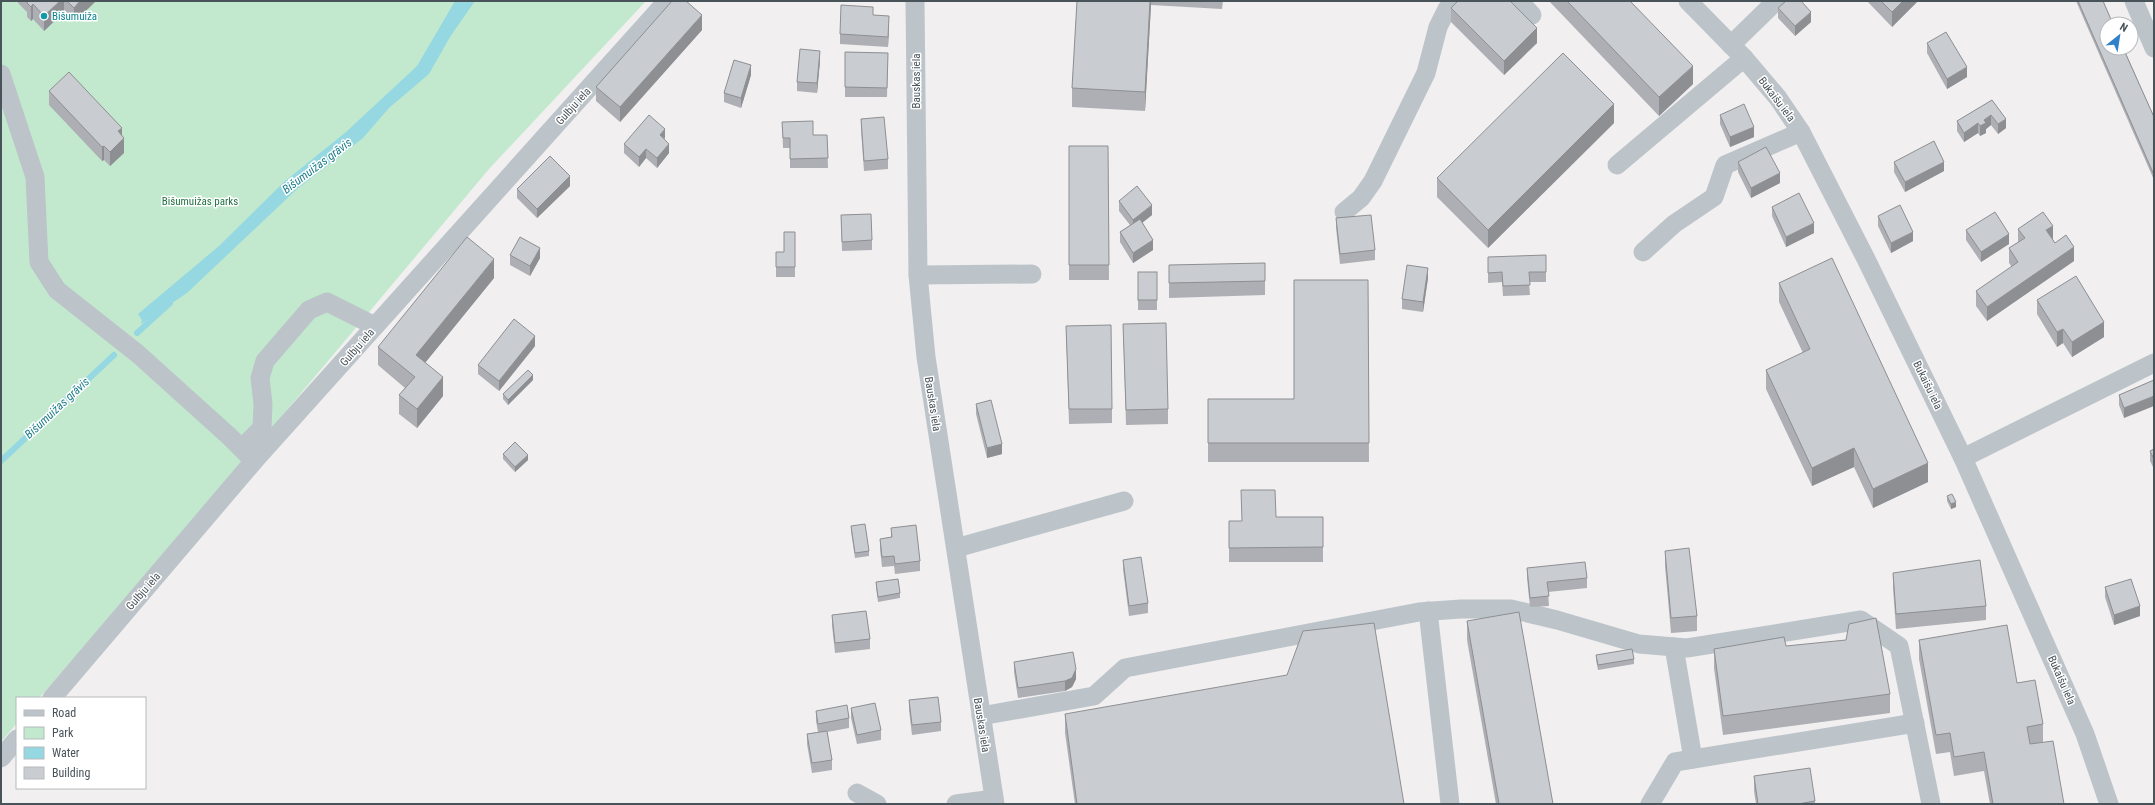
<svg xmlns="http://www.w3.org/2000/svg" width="2155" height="805" font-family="'Roboto Condensed',sans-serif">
  <rect width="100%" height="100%" fill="#f1efef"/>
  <path fill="#c2e9ce" d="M1,1H646L489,169L230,478L39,698H17V723L1,742Z"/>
  <path fill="#95d8e1" d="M455,1H475L450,37L429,74L389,108L363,138L297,189L187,293L141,324L142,320L138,314L219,246L284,182L346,132L417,66Z"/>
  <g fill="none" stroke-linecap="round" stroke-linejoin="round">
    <g stroke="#95d8e1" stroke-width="6">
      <path d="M137,333L170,303"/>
      <path d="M1,461L114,355"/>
    </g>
    <g stroke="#bcc4ca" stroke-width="19">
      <path d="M915,1L918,275L926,357L995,804"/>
      <path d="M1519,1L1532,15"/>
      <path d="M1688,1L1744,58L1778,98L1801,132L1865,257L1963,458L2085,734L2109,804"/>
      <path d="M2134,1L2154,48"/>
      <path d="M1731,45L1776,1"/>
      <path d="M1,74L35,177L39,262L57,290L138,354L230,437L254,461"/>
      <path d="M1617,165L1744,58"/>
      <path d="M1344,212L1361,198L1373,181L1426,73L1438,27L1447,9L1456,1"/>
      <path d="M1643,252L1674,224L1714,197L1725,165L1801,132"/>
      <path d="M918,275L1032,274"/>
      <path d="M242,448L262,428L263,404L260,378L265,361L309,310L327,302L375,326"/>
      <path d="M1963,458L2154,363"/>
      <path d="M956,548L1124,501"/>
      <path d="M1428,611L1450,804"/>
      <path d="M1674,647L1693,759"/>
      <path d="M52,698L254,461L667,1"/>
      <path d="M981,716L1094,696L1125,668L1419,612L1461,609H1511L1557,620L1639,644L1687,648L1861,620L1899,646L1931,804"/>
      <path d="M1,758L17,739"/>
      <path d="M857,793L877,804"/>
      <path d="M956,804L994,799"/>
      <path d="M1650,804L1675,762L1915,723"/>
    </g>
  </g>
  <g fill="#adafb4">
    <path d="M18,1H95V2L74,22L64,12L44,31L33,19L31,21L27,17V12L18,3Z"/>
    <path d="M1077,1H1223L1222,9L1151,5L1145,111L1072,107V88Z"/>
    <path d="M1549,1H1630L1693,84L1659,116Z"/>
    <path d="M1867,1H1918L1892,27Z"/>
    <path d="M2076,1H2103L2154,117V180Z"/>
    <path d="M1451,8L1537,43L1504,75L1451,22Z"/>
    <path d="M1778,8L1811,22L1795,36L1778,18Z"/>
    <path d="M873,15L889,26L888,47L840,44V34Z"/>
    <path d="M702,30L620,122L596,101V87Z"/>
    <path d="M1927,43L1967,77L1947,89L1927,53Z"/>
    <path d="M845,52L888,53L887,97H845Z"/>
    <path d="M820,61L817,93L797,91V82Z"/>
    <path d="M751,75L741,108L724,102V93Z"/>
    <path d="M49,91L122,135L124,153L110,166L104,160L102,161L49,105Z"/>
    <path d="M1992,100L2006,128L1998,134L1991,125L1986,129V133L1980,136L1978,133L1964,142L1957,131V121Z"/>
    <path d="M1720,115L1754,137L1730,147L1720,124Z"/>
    <path d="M861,119L888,159V169L864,171L861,129Z"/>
    <path d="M782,122L813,135H827L828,168H790V148H783Z"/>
    <path d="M1614,123L1488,248L1437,197V178Z"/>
    <path d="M665,139L669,153L657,168L646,158L639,167L624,153V144Z"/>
    <path d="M1069,146H1108L1109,280H1069Z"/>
    <path d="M1738,162L1780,183L1751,198L1738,172Z"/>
    <path d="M1894,162L1944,171L1905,192L1894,172Z"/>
    <path d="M570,186L537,218L517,198V189Z"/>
    <path d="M1119,201L1152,215L1142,223L1153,250L1133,263L1120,242V232L1130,225L1119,211Z"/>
    <path d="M1772,207L1814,233L1786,247L1772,216Z"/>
    <path d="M841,215L872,240V250L842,251Z"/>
    <path d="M1878,216L1913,241L1891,253L1878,226Z"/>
    <path d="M1336,218L1375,250V260L1340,264L1336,228Z"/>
    <path d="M2018,229L2053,240L2055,243L2074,261L1987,321L1976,306V291L2012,267L2009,263V248L2018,242Z"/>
    <path d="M1966,230L2009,244L1981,262L1966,240Z"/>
    <path d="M795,232V277H776V252H784Z"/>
    <path d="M510,255L540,258L530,276L510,265Z"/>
    <path d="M1488,257L1546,272V282H1529L1530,295L1503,296L1502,282L1488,283Z"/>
    <path d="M1169,265L1265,281V295L1169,298Z"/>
    <rect x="1138" y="272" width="19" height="38"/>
    <path d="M494,278L425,363L443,396L417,428L399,414V395L405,388L378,365V347Z"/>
    <path d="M1428,278L1423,312L1402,309V299Z"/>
    <path d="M1368,280L1369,462H1208V399H1294Z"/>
    <path d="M1779,283L1928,482L1873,508L1854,467L1812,486L1766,389V370L1803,353L1779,302Z"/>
    <path d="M2037,300L2104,337L2072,357L2063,343L2057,347L2037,314Z"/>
    <path d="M1123,324L1168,409V424L1126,425Z"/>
    <path d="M1066,326L1112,409V423L1069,424Z"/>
    <path d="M535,346L499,391L478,374V365Z"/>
    <path d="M533,380L508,405L503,399V394Z"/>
    <path d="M2154,380L2124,418L2119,405V395Z"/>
    <path d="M976,404L1002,454L987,458L976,414Z"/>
    <path d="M2154,449V469L2150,461V451Z"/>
    <path d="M503,454L528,460L515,472L503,459Z"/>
    <path d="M1947,496L1956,507L1951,509L1947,501Z"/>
    <path d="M1276,517H1323V562H1229V521H1242Z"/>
    <path d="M851,526L869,551V556L855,558L851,531Z"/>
    <path d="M891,528L920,561V571L895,574L894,566L882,567L880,549V539L891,537Z"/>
    <path d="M1665,551L1697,616V631L1671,633L1665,566Z"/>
    <path d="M1123,560L1148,603V613L1129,616L1123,569Z"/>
    <path d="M1527,568L1587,578V588L1548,592L1549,606L1530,607L1527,578Z"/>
    <path d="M1893,573L1986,606V620L1896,629L1893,588Z"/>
    <path d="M876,582L900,593V598L878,602L876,587Z"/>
    <path d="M2105,587L2140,616L2114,625L2105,597Z"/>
    <path d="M832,615L870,639V649L835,653L832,625Z"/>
    <path d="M1467,621L1553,804H1496L1467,640Z"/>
    <path d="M1919,640L2017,683L2043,724V742L2064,804H1990L1984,771L1954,776L1950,752L1936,754L1919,659Z"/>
    <path d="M1786,646L1890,694V713L1723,735L1714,668V649Z"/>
    <path d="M1596,655L1634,659V664L1598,670L1596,660Z"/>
    <path d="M1014,662L1076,679L1072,687L1065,691L1018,698L1014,672Z"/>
    <path d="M909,700L941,722V731L912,735L909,710Z"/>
    <path d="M851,708L881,730V740L857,744L851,718Z"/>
    <path d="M816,711L849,718V728L827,732L832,760V770L812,773L807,744V734L818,732L816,721Z"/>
    <path d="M1065,714L1404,804H1075L1065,733Z"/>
    <path d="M1754,776L1815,801V804H1756L1754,791Z"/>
  </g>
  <g fill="#8d8f92">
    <path d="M60,1H64V12L44,31V16Z"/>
    <path d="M80,1H95V2L74,22V8Z"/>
    <path d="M1150,1H1151V5L1145,111V92Z"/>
    <path d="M1903,1H1918L1892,27V12Z"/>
    <path d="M33,4V19L31,21V7Z"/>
    <path d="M1811,12V22L1795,36V26Z"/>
    <path d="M702,15V30L620,122V107Z"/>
    <path d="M889,16V26L888,47V37Z"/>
    <path d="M1537,28V43L1504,75V61Z"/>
    <path d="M820,51V61L817,93V83Z"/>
    <path d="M751,65V75L741,108V98Z"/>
    <path d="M1693,66V84L1659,116V97Z"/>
    <path d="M1967,67V77L1947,89V79Z"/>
    <path d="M1614,104V123L1488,248V230Z"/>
    <path d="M1991,115V125L1986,129V133L1980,136V126L1984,120Z"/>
    <path d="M2006,119V128L1998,134V124Z"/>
    <path d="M1978,123V133L1964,142V133Z"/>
    <path d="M1754,127V137L1730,147V137Z"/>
    <path d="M122,128V141L124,138V153L110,166V152L118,131Z"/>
    <path d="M665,129V139L660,135Z"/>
    <path d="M669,144V153L657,168V158Z"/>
    <path d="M104,146V160L102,161V147Z"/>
    <path d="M646,149V158L639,167V157Z"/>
    <path d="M1944,162V171L1905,192V182Z"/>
    <path d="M1780,173V183L1751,198V188Z"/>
    <path d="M570,176V186L537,218V209Z"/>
    <path d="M1152,205V215L1133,230V220Z"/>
    <path d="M1814,223V233L1786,247V237Z"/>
    <path d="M2053,226V240L2046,230Z"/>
    <path d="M1913,232V241L1891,253V243Z"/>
    <path d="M2009,234V244L1981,262V252Z"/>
    <path d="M1153,240V250L1133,263V253Z"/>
    <path d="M2074,247V261L1987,321V307Z"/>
    <path d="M540,248V258L530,276V266Z"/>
    <path d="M494,259V278L416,374V355Z"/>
    <path d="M1428,268V278L1423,312V302Z"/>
    <path d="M2104,322V337L2072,357V342Z"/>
    <path d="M2063,329V343L2057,347V332Z"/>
    <path d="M535,336V346L499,391V381Z"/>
    <path d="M533,375V380L508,405V400Z"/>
    <path d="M443,377V396L417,428V409Z"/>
    <path d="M2154,396V406L2124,418V408Z"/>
    <path d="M1002,444V454L987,458V448Z"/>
    <path d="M1854,448V467L1812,486V468Z"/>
    <path d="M528,455V460L515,472V467Z"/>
    <path d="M1928,463V482L1873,508V489Z"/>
    <path d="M1956,502V507L1951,509V504Z"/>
    <path d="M2140,606V616L2114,625V615Z"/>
    <path d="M1076,669V679L1072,687L1065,691V681Z"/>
  </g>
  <g fill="#c9ccd1" stroke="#8d8f92">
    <path d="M28,1H60L44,16L33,4L31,7L27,3Z"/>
    <path d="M67,1H80L74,8Z"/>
    <path d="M672,1H686L702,15L620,107L596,87Z"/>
    <path d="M1077,1H1150L1145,92L1072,88Z"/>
    <path d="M1458,1H1510L1537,28L1504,61L1451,8Z"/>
    <path d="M1567,1H1630L1693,66L1659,97Z"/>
    <path d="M1786,1H1801L1811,12L1795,26L1778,8Z"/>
    <path d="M1881,1H1903L1892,12Z"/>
    <path d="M2078,1H2103L2113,24H2107V48H2123L2154,117V175Z"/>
    <path d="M841,5L873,7V15L889,16L888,37L840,34Z"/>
    <path d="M1946,32L1967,67L1947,79L1927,43Z"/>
    <path d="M800,49L820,51L817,83L797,82Z"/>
    <path d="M845,52L888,53L887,88L845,87Z"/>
    <path d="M1563,53L1614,104L1488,230L1437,178Z"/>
    <path d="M734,60L751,65L741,98L724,93Z"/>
    <path d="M69,72L122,128L118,131L124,138L110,152L104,146L102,147L49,91Z"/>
    <path d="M1992,100L2006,119L1998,124L1991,115L1984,120L1986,123L1980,126L1978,123L1964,133L1957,121Z"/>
    <path d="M1744,104L1754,127L1730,137L1720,115Z"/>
    <path d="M649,115L665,129L660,135L669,144L657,158L646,149L639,157L624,144Z"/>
    <path d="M884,117L888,159L864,161L861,119Z"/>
    <path d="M813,121V135H827L828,158L790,159V138H783L782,122Z"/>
    <path d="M1934,141L1944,162L1905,182L1894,162Z"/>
    <path d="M1069,146H1108L1109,265H1069Z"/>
    <path d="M1766,147L1780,173L1751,188L1738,162Z"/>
    <path d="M550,156L570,176L537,209L517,189Z"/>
    <path d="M1137,186L1152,205L1133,220L1119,201Z"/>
    <path d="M1799,193L1814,223L1786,237L1772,207Z"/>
    <path d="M1900,205L1913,232L1891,243L1878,216Z"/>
    <path d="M1995,212L2009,234L1981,252L1966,230Z"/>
    <path d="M2043,212L2053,226L2046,230L2055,243L2066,235L2074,247L1987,307L1976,291L2018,262L2009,248L2025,238L2018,229Z"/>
    <path d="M871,214L872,240L842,242L841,215Z"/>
    <path d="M1371,215L1375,250L1340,254L1336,218Z"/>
    <path d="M1140,219L1153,240L1133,253L1120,232Z"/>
    <path d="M784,232H795V267H776V252H784Z"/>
    <path d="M467,237L494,259L416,355L443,377L417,409L399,395L415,377L378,347Z"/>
    <path d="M520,237L540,248L530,266L510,255Z"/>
    <path d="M1546,255V272H1529L1530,285L1503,286L1502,272L1488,273V257Z"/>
    <path d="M1832,258L1928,463L1873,489L1854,448L1812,468L1766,370L1810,349L1779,283Z"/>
    <path d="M1265,263V281L1169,283V265Z"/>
    <path d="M1407,265L1428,268L1423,302L1402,299Z"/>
    <rect x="1138" y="272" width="19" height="28"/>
    <path d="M2076,276L2104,322L2072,342L2063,329L2057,332L2037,300Z"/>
    <path d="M1294,280H1368L1369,443H1208V399H1294Z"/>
    <path d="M514,319L535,336L499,381L478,365Z"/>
    <path d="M1166,323L1168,409L1126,410L1123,324Z"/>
    <path d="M1111,325L1112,409H1069L1066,326Z"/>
    <path d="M528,370L533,375L508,400L503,394Z"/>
    <path d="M2154,380V396L2124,408L2119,395Z"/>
    <path d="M991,400L1002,444L987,448L976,404Z"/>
    <path d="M515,442L528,455L515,467L503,454Z"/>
    <path d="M2154,449V459L2150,451Z"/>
    <path d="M1241,490H1275L1276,517H1323V547L1229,548V521H1242Z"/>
    <path d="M1952,494L1956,502L1951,504L1947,496Z"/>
    <path d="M865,524L869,551L855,553L851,526Z"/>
    <path d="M916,525L920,561L895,564L894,556L882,557L880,539L892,537L891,528Z"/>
    <path d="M1689,548L1697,616L1671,618L1665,551Z"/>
    <path d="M1141,557L1148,603L1129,606L1123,560Z"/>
    <path d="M1980,560L1986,606L1896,614L1893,573Z"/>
    <path d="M1585,562L1587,578L1547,582L1549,596L1530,598L1527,568Z"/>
    <path d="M898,579L900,593L878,597L876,582Z"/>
    <path d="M2131,579L2140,606L2114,615L2105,587Z"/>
    <path d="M866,611L870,639L835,643L832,615Z"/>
    <path d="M1519,612L1553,804H1499L1467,621Z"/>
    <path d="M1876,618L1890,694L1723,716L1714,649L1784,637L1786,646L1846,640L1849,624Z"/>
    <path d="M1374,623L1404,804H1077L1065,714L1287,675L1303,631Z"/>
    <path d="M2007,625L2017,683L2035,680L2043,724L2027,727L2030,744L2053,741L2064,804H1993L1984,752L1954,757L1950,733L1936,735L1919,640Z"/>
    <path d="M1632,649L1634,659L1598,665L1596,655Z"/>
    <path d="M1073,652L1076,669L1072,678L1065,681L1018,688L1014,662Z"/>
    <path d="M938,697L941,722L912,725L909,700Z"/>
    <path d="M875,703L881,730L857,735L851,708Z"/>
    <path d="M847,705L849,718L818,724L816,711Z"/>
    <path d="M827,731L832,760L812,763L807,734Z"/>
    <path d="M1810,768L1815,801L1798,804H1758L1754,776Z"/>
  </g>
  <circle fill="#0f9aa8" stroke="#fff" stroke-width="1.5" cx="44" cy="16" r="4"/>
  <g text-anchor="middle" stroke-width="3" stroke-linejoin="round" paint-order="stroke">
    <g font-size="11" fill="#0d838f" stroke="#fff" text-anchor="start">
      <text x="52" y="20">Bišumuiža</text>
    </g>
    <g font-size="11" fill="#49535a" stroke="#fff">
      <text transform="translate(916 81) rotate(-90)" y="4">Bauskas iela</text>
      <text transform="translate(1777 99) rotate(53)" y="4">Bukaišu iela</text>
      <text transform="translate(573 106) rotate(-48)" y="4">Gulbju iela</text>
      <text transform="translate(357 347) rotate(-49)" y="4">Gulbju iela</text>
      <text transform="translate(1928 385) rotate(64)" y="4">Bukaišu iela</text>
      <text transform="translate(933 404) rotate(81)" y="4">Bauskas iela</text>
      <text transform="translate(143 591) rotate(-49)" y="4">Gulbju iela</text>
      <text transform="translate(2062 680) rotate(66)" y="4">Bukaišu iela</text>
      <text transform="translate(982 725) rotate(81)" y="4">Bauskas iela</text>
    </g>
    <g font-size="11" fill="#237243" stroke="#fff">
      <text x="200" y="205">Bišumuižas parks</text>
    </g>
    <g font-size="12" font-style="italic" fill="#1d7d8a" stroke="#fff">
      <text transform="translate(317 166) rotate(-37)" y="4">Bišumuižas grāvis</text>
      <text transform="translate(57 408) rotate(-43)" y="4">Bišumuižas grāvis</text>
    </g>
  </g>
  <rect width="2155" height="805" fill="none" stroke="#49535a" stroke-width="4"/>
  <rect x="16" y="697" width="130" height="92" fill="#ffffff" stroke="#b6babd"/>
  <rect x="24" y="710" width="20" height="6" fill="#bcc4ca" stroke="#b6babd"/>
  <text x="52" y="717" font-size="12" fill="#49535a">Road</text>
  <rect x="24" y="727" width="20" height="12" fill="#c2e9ce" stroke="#b6babd"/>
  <text x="52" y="737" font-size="12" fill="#49535a">Park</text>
  <rect x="24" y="747" width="20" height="12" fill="#95d8e1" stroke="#b6babd"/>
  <text x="52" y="757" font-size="12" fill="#49535a">Water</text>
  <rect x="24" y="767" width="20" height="12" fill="#c9ccd1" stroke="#b6babd"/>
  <text x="52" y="777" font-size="12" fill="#49535a">Building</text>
  <g transform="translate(2119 36) rotate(30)"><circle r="19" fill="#ffffff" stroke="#b6babd"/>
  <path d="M0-3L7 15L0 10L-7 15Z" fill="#3081ca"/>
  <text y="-6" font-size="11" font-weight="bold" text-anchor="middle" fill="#49535a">N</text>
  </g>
</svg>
